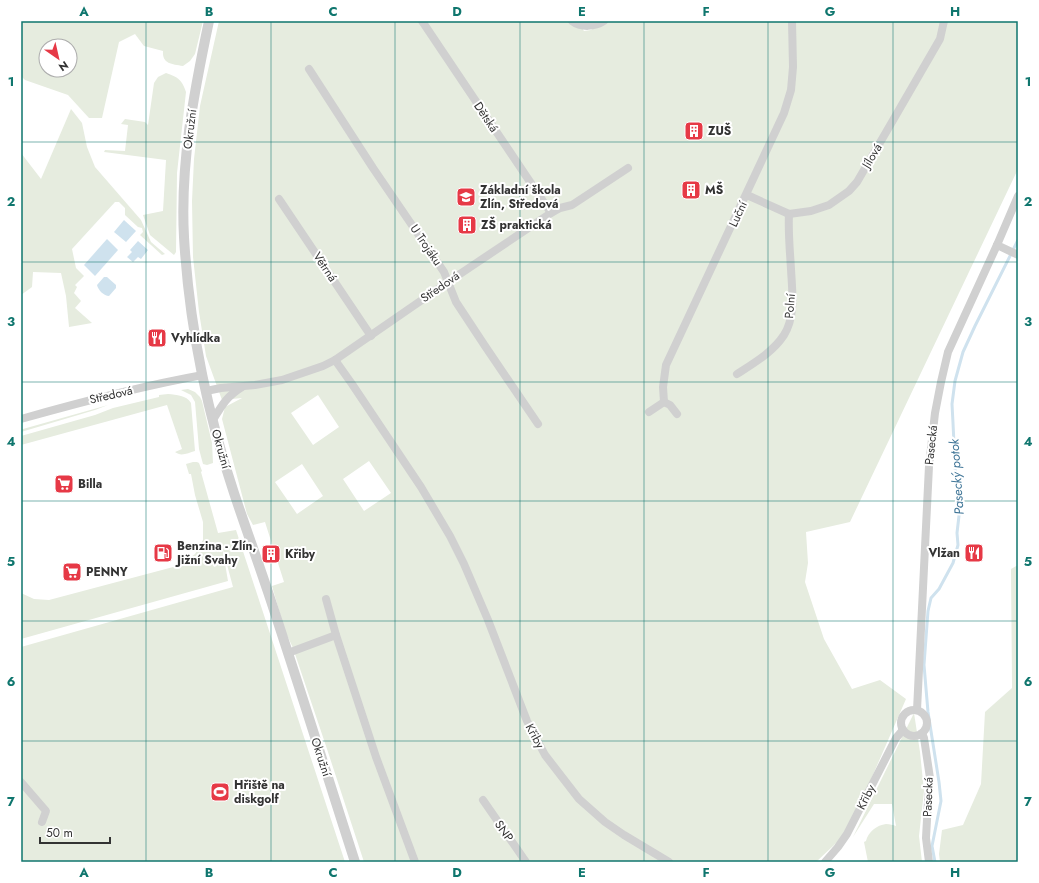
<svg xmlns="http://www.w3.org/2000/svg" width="1039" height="883" font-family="Jost,sans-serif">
  <rect width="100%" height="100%" fill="#fff"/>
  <g fill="#e6ecdf" fill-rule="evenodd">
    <path d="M21,21H203L195,54L190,61L183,66C172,64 162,64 163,51L144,46L135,34L119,42L102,118H89L68,95L25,80L21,76ZM46,46H70V70H46Z"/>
    <path d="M219,21H577L584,31L591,30L603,21H1018V169L850,522L806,532L808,563L805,582L824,639L852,689L880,680L906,699L848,832L816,862H364L327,749L293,648L285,631L272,586L284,582L265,522L253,525L247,514L222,419L225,407L242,398L222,400L206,356L199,312L193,257L192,201L194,159L200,106ZM318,395L339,427L313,445L291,413ZM369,461L391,493L364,511L343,479ZM302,464L323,496L297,514L275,482Z"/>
    <path d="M166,73C178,77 182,80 186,92L177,173L176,252L174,255L150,235L143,215L163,211L166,160L104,152L105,150L125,151L128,125L121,124L125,119L145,122L148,125L154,83L158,77Z"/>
    <path d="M71,109L82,123L87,147L95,167L141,220L151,242L165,254L162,255L140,235L143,232L142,228L138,227L125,215V208L119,202H115L72,249L76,268L84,276L75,285L77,287L74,293L81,301L75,308L92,323L69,327L66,296L61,273L33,272L32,287L21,295V153L41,179Z"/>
    <path d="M188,389L195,392L200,397L202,401L212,443L213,463L207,465L203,464L199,449L195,402L191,395L181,390Z"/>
    <path d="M168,394C177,395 186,395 191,403L195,451C188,453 181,457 175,452L182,449L167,405L21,445V436L95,415L113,408L159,397V395Z"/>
    <path d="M108,405L95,410L21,432V429H23Z"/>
    <path d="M193,462H197L199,463L202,471L201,472L218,533L236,530L345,862H21V647L233,587L222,546L228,581L21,639V593L34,599L49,600L177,566L184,562L195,554L203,540V522L195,495L191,474H189L186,464Z"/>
    <path d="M1018,565V862H940L939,854L942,830L963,825L981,784L985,712L1012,688L1011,569Z"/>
    <path d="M914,713L920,752L924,791L919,836L922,862H868L864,842L866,841C868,832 877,825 886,824C890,824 893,825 896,826L892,804H874L853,837Z"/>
  </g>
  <g fill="#cfe2ee">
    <path d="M124,220L136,231L126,242L114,232Z"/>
    <path d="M107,239L118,250L95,276L84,265Z"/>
    <path d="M138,241L148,250L141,259L138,257L133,262L127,257L132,252L130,250Z"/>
    <path d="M104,277H107L116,285V288L109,296C104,296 98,290 97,285Z"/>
  </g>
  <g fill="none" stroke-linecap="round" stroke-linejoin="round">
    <path stroke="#cfe2ee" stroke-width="3" d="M935,862L932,846L941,801L939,782L928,712L924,665L928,611L931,598L939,589L953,563L958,545L957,533L960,507L956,486L953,423L952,404L955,381L963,352L975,326L1018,240"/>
    <g stroke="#d0d0d0" stroke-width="8">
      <path d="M422,21L551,213"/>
      <path d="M572,21C581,28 595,27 604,21"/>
      <path d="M309,69L373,168L444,272L456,302L485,346L538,424"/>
      <path d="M747,195L789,214L811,211L829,205L849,191L857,182L892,122L940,39L944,21"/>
      <path d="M279,199L371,336"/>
      <path d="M997,245L1018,255"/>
      <path d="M335,360L352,384L421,487L450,536L464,564L488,620L527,721L545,755L579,799L605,822L624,835L669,862"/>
      <path d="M737,374C754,363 773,352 784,335C796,316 792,290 791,269C790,251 788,233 789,214"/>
      <path d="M206,391L221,388L255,385L282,380L323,366L335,360L448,282L551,213L560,208L572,205L628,168"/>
      <path d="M664,402L663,387L666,365L784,113L791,90L793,67L792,21"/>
      <path d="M664,402L670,405L677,414"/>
      <path d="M649,412L664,402"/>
      <path d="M21,419C81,402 141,386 203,375"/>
      <path d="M213,420C222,405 227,396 242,387"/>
      <path d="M326,599L336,635"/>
      <path d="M288,653L336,635L376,757L415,862"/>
      <path d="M917,710L929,466L935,413L941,382L948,352L997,245L1018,196"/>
      <circle cx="914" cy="723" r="13"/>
      <path d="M922,733L924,738L930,778L928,801L926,838L929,862"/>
      <path d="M21,782L46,811L42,822"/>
      <path d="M483,800L526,862"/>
      <path d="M825,862L838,847L847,834L896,738L903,730"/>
    </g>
    <path stroke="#d0d0d0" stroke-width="10" d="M209,21C194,92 180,164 184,237C189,323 207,412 234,493C245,526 257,559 268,592C298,682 326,772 355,862"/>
  </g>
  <path fill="none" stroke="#0f766e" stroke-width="1" stroke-opacity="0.55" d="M146,21V862M271,21V862M395,21V862M520,21V862M644,21V862M768,21V862M893,21V862M21,142H1018M21,262H1018M21,382H1018M21,501H1018M21,621H1018M21,741H1018"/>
  <defs>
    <symbol id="building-square" viewBox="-11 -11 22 22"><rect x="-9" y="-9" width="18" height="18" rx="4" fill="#e63946" stroke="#fff"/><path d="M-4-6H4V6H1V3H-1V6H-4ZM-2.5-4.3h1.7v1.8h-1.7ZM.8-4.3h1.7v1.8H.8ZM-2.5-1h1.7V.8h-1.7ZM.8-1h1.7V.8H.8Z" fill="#fff"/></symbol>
    <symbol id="school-square" viewBox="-11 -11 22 22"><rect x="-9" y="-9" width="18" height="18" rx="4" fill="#e63946" stroke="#fff"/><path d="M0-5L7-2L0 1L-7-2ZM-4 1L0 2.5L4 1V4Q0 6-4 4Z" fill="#fff"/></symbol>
    <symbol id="restaurant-square" viewBox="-11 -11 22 22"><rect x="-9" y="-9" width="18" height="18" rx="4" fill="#e63946" stroke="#fff"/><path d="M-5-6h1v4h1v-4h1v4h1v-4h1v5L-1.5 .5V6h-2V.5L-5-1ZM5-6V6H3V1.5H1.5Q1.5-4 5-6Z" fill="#fff"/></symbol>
    <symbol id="supermarket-square" viewBox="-11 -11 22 22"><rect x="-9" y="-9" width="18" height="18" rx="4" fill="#e63946" stroke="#fff"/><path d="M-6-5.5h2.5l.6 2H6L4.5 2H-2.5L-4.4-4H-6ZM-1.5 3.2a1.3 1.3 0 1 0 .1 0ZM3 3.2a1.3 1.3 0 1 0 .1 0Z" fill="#fff"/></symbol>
    <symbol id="fuel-square" viewBox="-11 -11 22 22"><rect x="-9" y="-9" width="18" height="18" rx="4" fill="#e63946" stroke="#fff"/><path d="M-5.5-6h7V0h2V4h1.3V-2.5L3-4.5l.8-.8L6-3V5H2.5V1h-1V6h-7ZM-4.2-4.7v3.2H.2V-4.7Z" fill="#fff"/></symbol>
    <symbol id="stadium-square" viewBox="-11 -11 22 22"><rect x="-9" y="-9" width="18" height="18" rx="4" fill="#e63946" stroke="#fff"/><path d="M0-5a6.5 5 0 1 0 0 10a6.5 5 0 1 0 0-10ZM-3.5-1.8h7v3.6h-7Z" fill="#fff"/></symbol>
  </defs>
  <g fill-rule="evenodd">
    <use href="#building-square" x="683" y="120" width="22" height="22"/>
    <use href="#building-square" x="680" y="179" width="22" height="22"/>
    <use href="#school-square" x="455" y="186" width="22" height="22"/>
    <use href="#building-square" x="456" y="214" width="22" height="22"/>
    <use href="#restaurant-square" x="146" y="327" width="22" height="22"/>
    <use href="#supermarket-square" x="53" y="473" width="22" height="22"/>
    <use href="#fuel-square" x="152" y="542" width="22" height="22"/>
    <use href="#restaurant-square" x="963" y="542" width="22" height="22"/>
    <use href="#building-square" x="260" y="543" width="22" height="22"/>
    <use href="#supermarket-square" x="61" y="561" width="22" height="22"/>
    <use href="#stadium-square" x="209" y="781" width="22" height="22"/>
  </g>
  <g text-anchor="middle" stroke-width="4" stroke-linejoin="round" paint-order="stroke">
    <g font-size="12" fill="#333" stroke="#fff">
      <text transform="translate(486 117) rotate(56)" y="4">Dětská</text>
      <text transform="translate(190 129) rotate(-83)" y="4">Okružní</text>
      <text transform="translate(872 156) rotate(-59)" y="4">Jílová</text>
      <text transform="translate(738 214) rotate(-65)" y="4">Luční</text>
      <text transform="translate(426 245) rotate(56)" y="4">U Trojáku</text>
      <text transform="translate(325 267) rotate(56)" y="4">Větrná</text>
      <text transform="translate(440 287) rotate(-35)" y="4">Středová</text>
      <text transform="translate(790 306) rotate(-86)" y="4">Polní</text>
      <text transform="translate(111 395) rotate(-13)" y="4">Středová</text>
      <text transform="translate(931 445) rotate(-84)" y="4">Pasecká</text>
      <text transform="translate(221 449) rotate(74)" y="4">Okružní</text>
      <text transform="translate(535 736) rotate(62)" y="4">Křiby</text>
      <text transform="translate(321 757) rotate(72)" y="4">Okružní</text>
      <text transform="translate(866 797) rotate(-63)" y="4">Křiby</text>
      <text transform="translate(928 797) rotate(-88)" y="4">Pasecká</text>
      <text transform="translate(504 831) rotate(55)" y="4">SNP</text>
    </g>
    <g font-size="12" font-weight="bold" fill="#333" stroke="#fff" text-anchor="start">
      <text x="708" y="135">ZUŠ</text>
      <text x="480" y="194">Základní škola<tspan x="480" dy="14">Zlín, Středová</tspan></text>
      <text x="705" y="194">MŠ</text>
      <text x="481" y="229">ZŠ praktická</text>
      <text x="171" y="342">Vyhlídka</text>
      <text x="78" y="488">Billa</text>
      <text x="177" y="550">Benzina - Zlín,<tspan x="177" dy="14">Jižní Svahy</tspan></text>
      <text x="960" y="557" text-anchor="end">Vlžan</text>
      <text x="285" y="558">Křiby</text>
      <text x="86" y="576">PENNY</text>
      <text x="234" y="789">Hřiště na<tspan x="234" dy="14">diskgolf</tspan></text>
    </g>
    <g font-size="13" font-style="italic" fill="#3f7597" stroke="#fff">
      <text transform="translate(956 477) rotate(-94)" y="5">Pasecký potok</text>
    </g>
  </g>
  <rect width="1039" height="883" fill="none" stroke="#ffffff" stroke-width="44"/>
  <g transform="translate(58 58) rotate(146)"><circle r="19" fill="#ffffff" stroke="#adadad"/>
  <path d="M0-3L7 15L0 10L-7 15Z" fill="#e63946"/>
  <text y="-6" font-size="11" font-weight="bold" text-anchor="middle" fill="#333333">N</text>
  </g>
  <path d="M40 837v6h70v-6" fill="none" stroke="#333333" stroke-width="2"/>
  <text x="46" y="837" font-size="12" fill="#333333" stroke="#ffffff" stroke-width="3" paint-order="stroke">50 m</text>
  <rect x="22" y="22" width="995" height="839" fill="none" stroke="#0f766e" stroke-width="1.5"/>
  <g font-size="13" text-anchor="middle" font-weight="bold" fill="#0f766e">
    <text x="84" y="16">A</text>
    <text x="209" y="16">B</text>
    <text x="333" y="16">C</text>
    <text x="457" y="16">D</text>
    <text x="582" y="16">E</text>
    <text x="706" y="16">F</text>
    <text x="830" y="16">G</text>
    <text x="955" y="16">H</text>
    <text x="11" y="86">1</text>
    <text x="1028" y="86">1</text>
    <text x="11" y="206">2</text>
    <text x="1028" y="206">2</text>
    <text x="11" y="326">3</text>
    <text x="1028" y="326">3</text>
    <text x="11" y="446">4</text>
    <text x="1028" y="446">4</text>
    <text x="11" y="566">5</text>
    <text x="1028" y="566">5</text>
    <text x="11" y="686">6</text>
    <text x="1028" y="686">6</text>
    <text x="11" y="806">7</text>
    <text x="1028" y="806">7</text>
    <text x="84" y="877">A</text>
    <text x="209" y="877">B</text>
    <text x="333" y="877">C</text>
    <text x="457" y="877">D</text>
    <text x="582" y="877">E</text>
    <text x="706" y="877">F</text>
    <text x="830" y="877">G</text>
    <text x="955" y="877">H</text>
  </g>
</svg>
